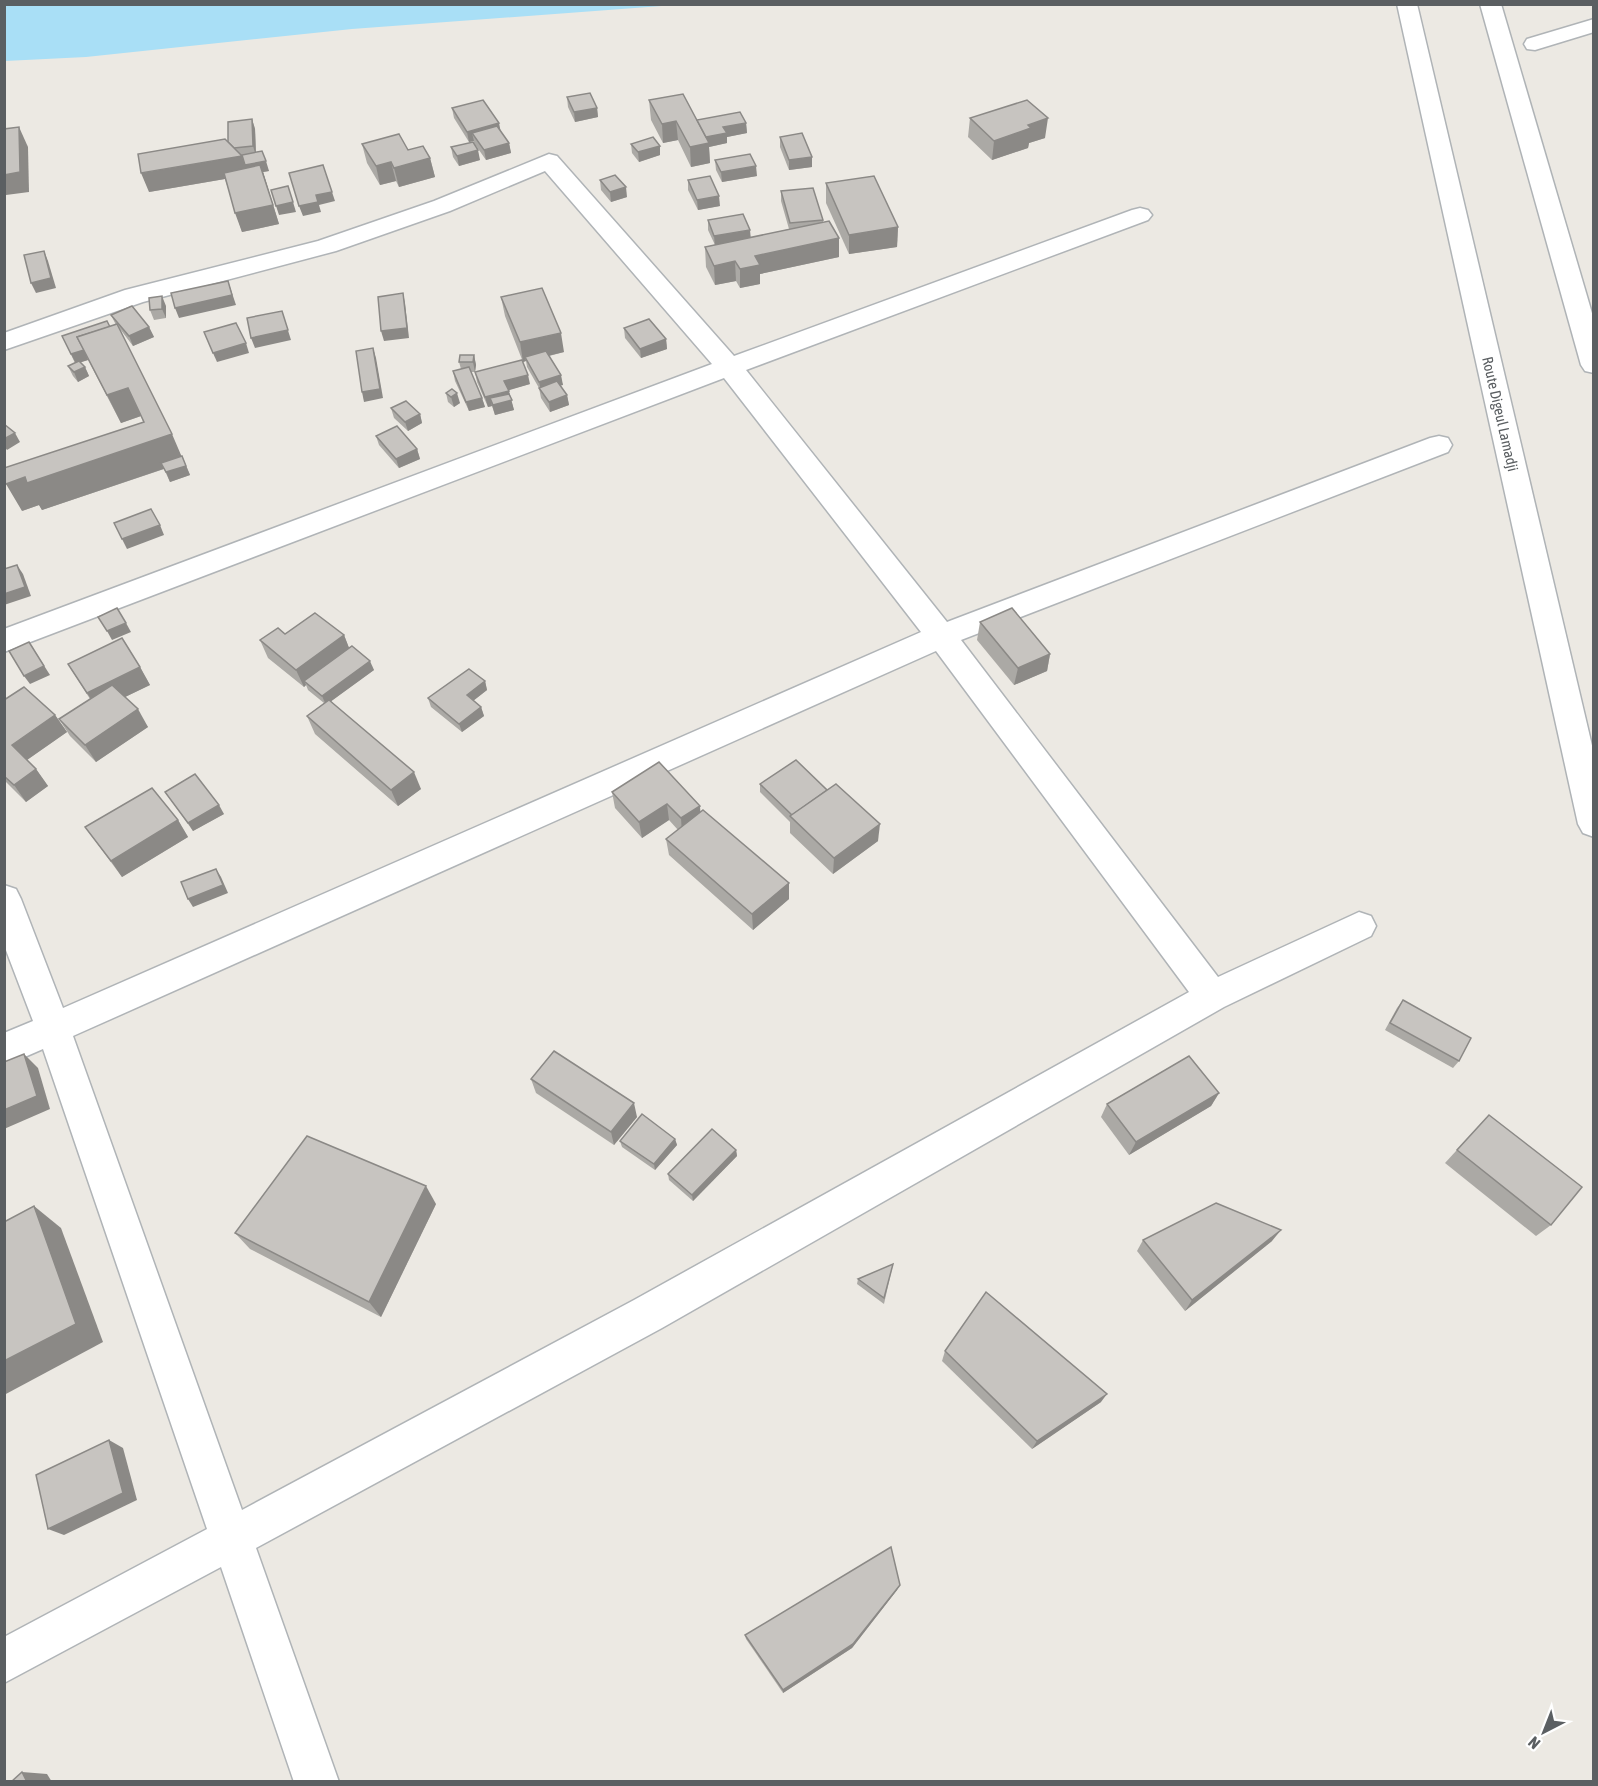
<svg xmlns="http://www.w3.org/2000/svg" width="1598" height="1786" font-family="'Asap Condensed',sans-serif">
  <rect width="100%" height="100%" fill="#ece9e3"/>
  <path fill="#a9dff6" d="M4,5L5,4L675,5L352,29L86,57L5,61Z"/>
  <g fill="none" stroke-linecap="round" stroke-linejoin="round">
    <defs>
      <g id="street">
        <path d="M1594,19V32L1535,50L1527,49L1524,44L1527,39Z"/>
        <path d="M549,154L557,156L734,356L1132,210L1140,208L1148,210L1152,215L1148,220L746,370L947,622L1430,438L1439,436L1448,438L1452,445L1448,452L961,640L1218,977L1359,912L1371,916L1376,926L1371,936L1224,1007L662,1328L256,1548L339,1782H294L221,1567L4,1683V1637L207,1529L43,1049L4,1066V1033L33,1021L4,945V885L16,889L21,899L63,1008L921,632L724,378L4,652V629L712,364L545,171L450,211L336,251L143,302L4,350V333L125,290L318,241L434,201ZM936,651L1189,992L634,1300L242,1510L73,1036Z"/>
      </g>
      <g id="secondary">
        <path d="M1397,4H1417L1594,754V837L1583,833L1578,824Z"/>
        <path d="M1480,4H1501L1594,320V373L1585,371L1581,365Z"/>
      </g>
    </defs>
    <use href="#street" stroke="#b0b4b7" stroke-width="3"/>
    <use href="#secondary" stroke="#afb3b6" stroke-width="3"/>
    <use href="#street" fill="#fff" fill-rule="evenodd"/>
    <use href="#secondary" fill="#fff" fill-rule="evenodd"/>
  </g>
  <g fill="#aba9a5">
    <path d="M567,97L597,108L598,117L575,122L568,107Z"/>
    <path d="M649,100L697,120L746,123L747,133L727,137V143L709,147L710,163L691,167L678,140L663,143L651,120Z"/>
    <path d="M452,108L501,132L509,143L511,153L486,160L474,143V141L469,142L454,118Z"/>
    <path d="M970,118L1045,138L1029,143L1028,148L992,160L968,137Z"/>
    <path d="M252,119L255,129L256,152L269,171L263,172L279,224L242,232L225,179L149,192L228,142Z"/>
    <path d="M780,137L812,157V167L789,170L780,147Z"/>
    <path d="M362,144L408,150L430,158L435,177L399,187L396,181L380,185L367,163Z"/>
    <path d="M631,144L660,146V155L639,162L632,153Z"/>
    <path d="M451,147L480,160L459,166L453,157Z"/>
    <path d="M715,160L757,176L722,182L716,170Z"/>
    <path d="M600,180L627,197L611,202L601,190Z"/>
    <path d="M688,180L720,206L698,210L688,190Z"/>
    <path d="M826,183L898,227L897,247L849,254L826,203Z"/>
    <path d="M781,191L823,220V222L839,238V257L760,274V284L740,288L736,281L715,285L706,267L705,247L715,245L708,230V220L751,238L789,229L781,201Z"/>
    <path d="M501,297L564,352L549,356L563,385H560L567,395L569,405L550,412L541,398L539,388L527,367L526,361L523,362L505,316Z"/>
    <path d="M166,306V318L154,320L150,310Z"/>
    <path d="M111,315L149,327L154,337L133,346L120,329L181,456H182L190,475L170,482L164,469L42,510L39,505L22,511L143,422L141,416L121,423L88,360L80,362L85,367L89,376L78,382L73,376L68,366L75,363L62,336L116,325Z"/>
    <path d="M624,328L666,339L667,349L641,358L625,338Z"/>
    <path d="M474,355L476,365L475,372L530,384L508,390L514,410L495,415L492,406L488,407L477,382L475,372H471L482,398L485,407L469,411L455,381L453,371L461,369L459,362Z"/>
    <path d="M446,393L460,403L454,407L448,402Z"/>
    <path d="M391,408L420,414L422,423L408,431L394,418Z"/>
    <path d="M376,436L417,449L420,459L399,468L379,445Z"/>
    <path d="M980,622L1050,654L1047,671L1014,685L977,640Z"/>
    <path d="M285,634L344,635L349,648L374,670L331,701L421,789L398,806L315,734L307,716L324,703L308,690L306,685L304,687L268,658L260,640Z"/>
    <path d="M68,664L140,667L150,685L125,697L148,727L96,762L70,736L59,719L90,699Z"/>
    <path d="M485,681L487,690L473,701L481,707L484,716L462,732L431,707L428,698Z"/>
    <path d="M4,700L55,715L67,732L27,760L36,769L48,786L26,802L4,780Z"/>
    <path d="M760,784L878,841L833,874L790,833V822L760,792Z"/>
    <path d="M165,792L224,814L193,831Z"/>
    <path d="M612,792L700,806V812L789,883V899L753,930L669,855L666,839L678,830L669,820L642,838L615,808Z"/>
    <path d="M178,820L188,837L122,877L85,827Z"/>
    <path d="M1403,1000L1459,1061L1453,1068L1385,1030L1397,1008Z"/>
    <path d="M531,1079L637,1117L614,1145L536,1093Z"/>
    <path d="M1219,1093L1211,1106L1129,1155L1101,1117L1107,1104Z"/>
    <path d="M1489,1115L1551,1225L1536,1236L1445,1163Z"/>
    <path d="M675,1139L677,1145L655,1170L622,1147L620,1141Z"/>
    <path d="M736,1150L737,1156L693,1201L669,1180L668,1174Z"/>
    <path d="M436,1204L381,1317L250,1249L235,1233Z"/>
    <path d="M1143,1240L1272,1241L1185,1311L1137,1251Z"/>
    <path d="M893,1264L884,1304L857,1284L858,1279Z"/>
    <path d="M945,1351L1101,1402L1032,1449L942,1361Z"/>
    <path d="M897,1590L852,1648L783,1693L746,1639L745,1635Z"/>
  </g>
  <g fill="#8b8986">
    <path d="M597,108L598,117L575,122L574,112Z"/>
    <path d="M1048,118L1045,138L1029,143L1028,148L992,160L994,141L1028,125Z"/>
    <path d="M252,119L255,129L256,156L253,146Z"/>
    <path d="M676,121L678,140L663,143L662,124Z"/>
    <path d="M499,123L501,133H472L474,141L469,142L467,132Z"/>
    <path d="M746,123L747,133L727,137V143L709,147L710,163L691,167L690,147L723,127Z"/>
    <path d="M19,127L28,147L29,192L6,195L4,193V175Z"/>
    <path d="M509,143L511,153L486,160L484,150Z"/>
    <path d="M660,146V155L639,162L638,152Z"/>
    <path d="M478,150L480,160L459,166L457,156Z"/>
    <path d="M242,156L245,165L266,161L269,171L263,172L279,224L242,232L235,213L248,175L149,192L141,173Z"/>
    <path d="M812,157V167L789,170V160Z"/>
    <path d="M430,158L435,177L399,187L394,168Z"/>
    <path d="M391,162L396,181L380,185L376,166Z"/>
    <path d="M756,166L757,176L722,182L721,172Z"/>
    <path d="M626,187L627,197L611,202L610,192Z"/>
    <path d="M332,192L335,201L319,205L321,212L303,216L299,206L316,195Z"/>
    <path d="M719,196L720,206L698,210L697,200Z"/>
    <path d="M293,202L296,212L279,215L276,206Z"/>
    <path d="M898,227L897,247L849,254V235Z"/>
    <path d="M750,230L751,240L715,246L714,236Z"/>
    <path d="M839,238V257L760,274V284L740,288V269L755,256Z"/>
    <path d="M44,251L48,261L56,288L36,293L31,283Z"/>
    <path d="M735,261L736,281L715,285L714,266Z"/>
    <path d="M228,281L236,305L179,318L175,308Z"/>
    <path d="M403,293L405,303L409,338L384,341L381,331Z"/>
    <path d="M162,296L166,306V318L162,309Z"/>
    <path d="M282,311L291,340L255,348L251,338Z"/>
    <path d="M149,327L154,337L133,346L129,336Z"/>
    <path d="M561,333L564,352L527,361L525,357L526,361L523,362L520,342Z"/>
    <path d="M666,339L667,349L641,358L640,349Z"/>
    <path d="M246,343L249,353L217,362L213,353Z"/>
    <path d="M373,348L376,358L383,398L364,402L362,392Z"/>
    <path d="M84,350L88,360L76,364L71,354Z"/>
    <path d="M474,355L476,365L475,372L473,362Z"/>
    <path d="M85,367L89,376L78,382L74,372Z"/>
    <path d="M528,375L530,384L506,391L504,381Z"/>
    <path d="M561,375L563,385L541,391L539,382Z"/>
    <path d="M128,388L141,416L121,423L107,395Z"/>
    <path d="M509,391L514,410L495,415L490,398L492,406L488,407L485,397Z"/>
    <path d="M457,393L460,403L454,407L451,397Z"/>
    <path d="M567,395L569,405L550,412L549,402Z"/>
    <path d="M482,398L485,407L469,411L466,402Z"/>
    <path d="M420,414L422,423L408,431L405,422Z"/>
    <path d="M15,433L20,442L7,450L4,446V439Z"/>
    <path d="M172,434L184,462L42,510L39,505L22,511L6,484L25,477Z"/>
    <path d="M417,449L420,459L399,468L396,459Z"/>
    <path d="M182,456L190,475L170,482L166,472Z"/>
    <path d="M160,525L164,535L127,549L122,539Z"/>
    <path d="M17,565L23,574L31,596L4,605V594Z"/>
    <path d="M126,623L131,632L112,640L107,631Z"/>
    <path d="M344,635L351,653L304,681L306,685L304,687L296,670Z"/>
    <path d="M29,642L50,675L30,684L24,676Z"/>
    <path d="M1050,654L1047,671L1014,685L1018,668Z"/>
    <path d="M370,661L374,670L326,705L322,696Z"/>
    <path d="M140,667L150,685L98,710L87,693Z"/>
    <path d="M485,681L487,690L469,704L467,695Z"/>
    <path d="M481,707L484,716L462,732L459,724Z"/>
    <path d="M138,709L148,727L96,762L85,745Z"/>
    <path d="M55,715L67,732L24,762L12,745Z"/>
    <path d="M36,769L48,786L26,802L14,785Z"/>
    <path d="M414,772L421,789L398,806L391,790Z"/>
    <path d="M667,804L669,820L642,838L639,822Z"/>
    <path d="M219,805L224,814L193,831L188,823Z"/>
    <path d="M700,806L701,822L682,835L681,818Z"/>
    <path d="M178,820L188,837L122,877L111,861Z"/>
    <path d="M880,824L878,841L833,874L834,858Z"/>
    <path d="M216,869L221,877L228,893L193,907L188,899Z"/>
    <path d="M789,883V899L753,930L752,914Z"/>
    <path d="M24,1054L38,1068L50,1109L4,1129V1110Z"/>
    <path d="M1219,1093L1211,1106L1129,1155L1136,1142Z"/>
    <path d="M634,1103L637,1117L614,1145L611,1132Z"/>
    <path d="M675,1139L677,1145L655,1170L654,1164Z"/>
    <path d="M736,1150L737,1156L693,1201L692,1195Z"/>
    <path d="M426,1186L436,1204L381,1317L369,1302Z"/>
    <path d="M34,1206L61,1228L103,1342L4,1395V1361Z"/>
    <path d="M1281,1230L1272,1241L1185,1311L1192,1300Z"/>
    <path d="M1107,1394L1101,1402L1032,1449L1037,1441Z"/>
    <path d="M109,1440L123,1448L137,1500L64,1535L48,1529Z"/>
    <path d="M900,1585L897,1590L852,1648L783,1693V1690Z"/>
    <path d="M22,1772L47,1774L52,1782H27Z"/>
  </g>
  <g fill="#c7c4c0" stroke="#8b8986" stroke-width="1.5">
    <path d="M590,93L597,108L574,112L567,97Z"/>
    <path d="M683,94L709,143L690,147L676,121L662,124L649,100Z"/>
    <path d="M483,100L499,123L467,132L452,108Z"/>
    <path d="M1027,100L1048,118L1028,125L1031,128L994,141L970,118Z"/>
    <path d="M740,112L746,123L723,127L727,133L706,137L697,120Z"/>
    <path d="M252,119L253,146L234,148L228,142V122Z"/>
    <path d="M497,126L509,143L484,150L472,133Z"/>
    <path d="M19,127L20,172L4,175V129Z"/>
    <path d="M802,133L812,157L789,160L780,137Z"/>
    <path d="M399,134L408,150L423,146L430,158L394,168L391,162L376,166L362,144Z"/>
    <path d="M653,137L660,146L638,152L631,144Z"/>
    <path d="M225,139L242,156L141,173L138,154Z"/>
    <path d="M473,142L478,150L457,156L451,147Z"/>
    <path d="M262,151L266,161L245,165L242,155Z"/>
    <path d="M750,154L756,166L721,172L715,160Z"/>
    <path d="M260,165L273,205L235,213L224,173Z"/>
    <path d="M323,165L332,192L316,195L318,202L299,206L289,173Z"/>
    <path d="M615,175L626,187L610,192L600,180Z"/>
    <path d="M710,176L719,196L697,200L688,180Z"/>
    <path d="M874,176L898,227L849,235L826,183Z"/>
    <path d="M288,186L293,202L276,206L271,190Z"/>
    <path d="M813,188L823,220L790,223L781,191Z"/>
    <path d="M743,214L750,230L714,236L708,220Z"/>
    <path d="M829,221L839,238L755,256L760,265L740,269L735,261L714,266L705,247Z"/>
    <path d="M44,251L51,278L31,283L24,255Z"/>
    <path d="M228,281L232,295L175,308L171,293Z"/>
    <path d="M542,288L561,333L520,342L501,297Z"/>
    <path d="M403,293L407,328L381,331L378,297Z"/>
    <path d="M162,296V309L150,310L149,298Z"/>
    <path d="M132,306L149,327L129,336L111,315Z"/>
    <path d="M282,311L288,330L251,338L247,318Z"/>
    <path d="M649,319L666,339L640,349L624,328Z"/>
    <path d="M107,321L110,327L77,337L84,350L71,354L62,336Z"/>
    <path d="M236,323L246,343L213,353L204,332Z"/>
    <path d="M117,324L172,434L27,483L25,477L6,484L4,480V468L144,422L128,388L107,395L77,337Z"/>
    <path d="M373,348L380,389L362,392L356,351Z"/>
    <path d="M546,351L561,375L539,382L525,357Z"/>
    <path d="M460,355H474L473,362H459Z"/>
    <path d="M522,360L528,375L504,381L509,391L485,397L475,372Z"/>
    <path d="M79,361L85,367L74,372L68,366Z"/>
    <path d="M469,367L482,398L466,402L453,371Z"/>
    <path d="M557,381L567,395L549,402L539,388Z"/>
    <path d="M452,389L457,393L451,397L446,393Z"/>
    <path d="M509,394L512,400L493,405L490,398Z"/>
    <path d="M406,401L420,414L405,422L391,408Z"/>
    <path d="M4,424L15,433L4,439Z"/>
    <path d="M397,426L417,449L396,459L376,436Z"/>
    <path d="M182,456L186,466L166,472L161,463Z"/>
    <path d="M151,509L160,525L122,539L114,523Z"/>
    <path d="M17,565L25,587L4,594V569Z"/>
    <path d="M117,608L126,623L107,631L98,617Z"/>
    <path d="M1012,608L1050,654L1018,668L980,622Z"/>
    <path d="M315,613L344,635L296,670L260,640L278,628L285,634Z"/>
    <path d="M122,638L140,667L87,693L68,664Z"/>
    <path d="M29,642L44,666L24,676L9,651Z"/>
    <path d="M352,646L370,661L322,696L304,681Z"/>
    <path d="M469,669L485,681L467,695L481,707L459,724L428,698Z"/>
    <path d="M112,685L138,709L85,745L59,719Z"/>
    <path d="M24,687L55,715L12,745L36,769L14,785L4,776V700Z"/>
    <path d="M329,700L414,772L391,790L307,716Z"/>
    <path d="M796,760L827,790L792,815L760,784Z"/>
    <path d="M659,762L700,806L681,818L667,804L639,822L612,792Z"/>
    <path d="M195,774L219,805L188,823L165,792Z"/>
    <path d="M836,784L880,824L834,858L790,816Z"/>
    <path d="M152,788L178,820L111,861L85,827Z"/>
    <path d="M703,810L789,883L752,914L666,839Z"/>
    <path d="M216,869L223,885L188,899L181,882Z"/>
    <path d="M1403,1000L1471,1038L1459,1061L1390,1023Z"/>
    <path d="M554,1051L634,1103L611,1132L531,1079Z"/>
    <path d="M24,1054L37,1096L4,1110V1062Z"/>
    <path d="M1189,1056L1219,1093L1136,1142L1107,1104Z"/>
    <path d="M642,1114L675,1139L654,1164L620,1141Z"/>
    <path d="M1489,1115L1582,1187L1551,1225L1457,1150Z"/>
    <path d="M712,1129L736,1150L692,1195L668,1174Z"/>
    <path d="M307,1136L426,1186L369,1302L235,1233Z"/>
    <path d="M1216,1203L1281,1230L1192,1300L1143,1240Z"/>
    <path d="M34,1206L76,1324L4,1361V1222Z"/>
    <path d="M893,1264L884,1298L858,1279Z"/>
    <path d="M986,1292L1107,1394L1037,1441L945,1351Z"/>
    <path d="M109,1440L123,1493L48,1529L36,1475Z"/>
    <path d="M891,1547L900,1585L853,1644L783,1690L745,1635Z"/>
    <path d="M22,1772L27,1782H11Z"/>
  </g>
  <g text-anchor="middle" stroke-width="4.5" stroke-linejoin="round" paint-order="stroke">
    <g font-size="15" fill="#5b5f62" stroke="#fff">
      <text transform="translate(1500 414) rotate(77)" y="5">Route Digeul Lamadji</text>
    </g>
  </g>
  <rect width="1598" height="1786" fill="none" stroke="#5b5f62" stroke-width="12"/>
  <g transform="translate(1544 1732) rotate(222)" stroke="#ffffff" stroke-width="4.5" paint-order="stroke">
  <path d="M0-4.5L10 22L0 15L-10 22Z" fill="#5b5f62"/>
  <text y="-9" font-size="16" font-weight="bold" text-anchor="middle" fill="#5b5f62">N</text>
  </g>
</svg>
